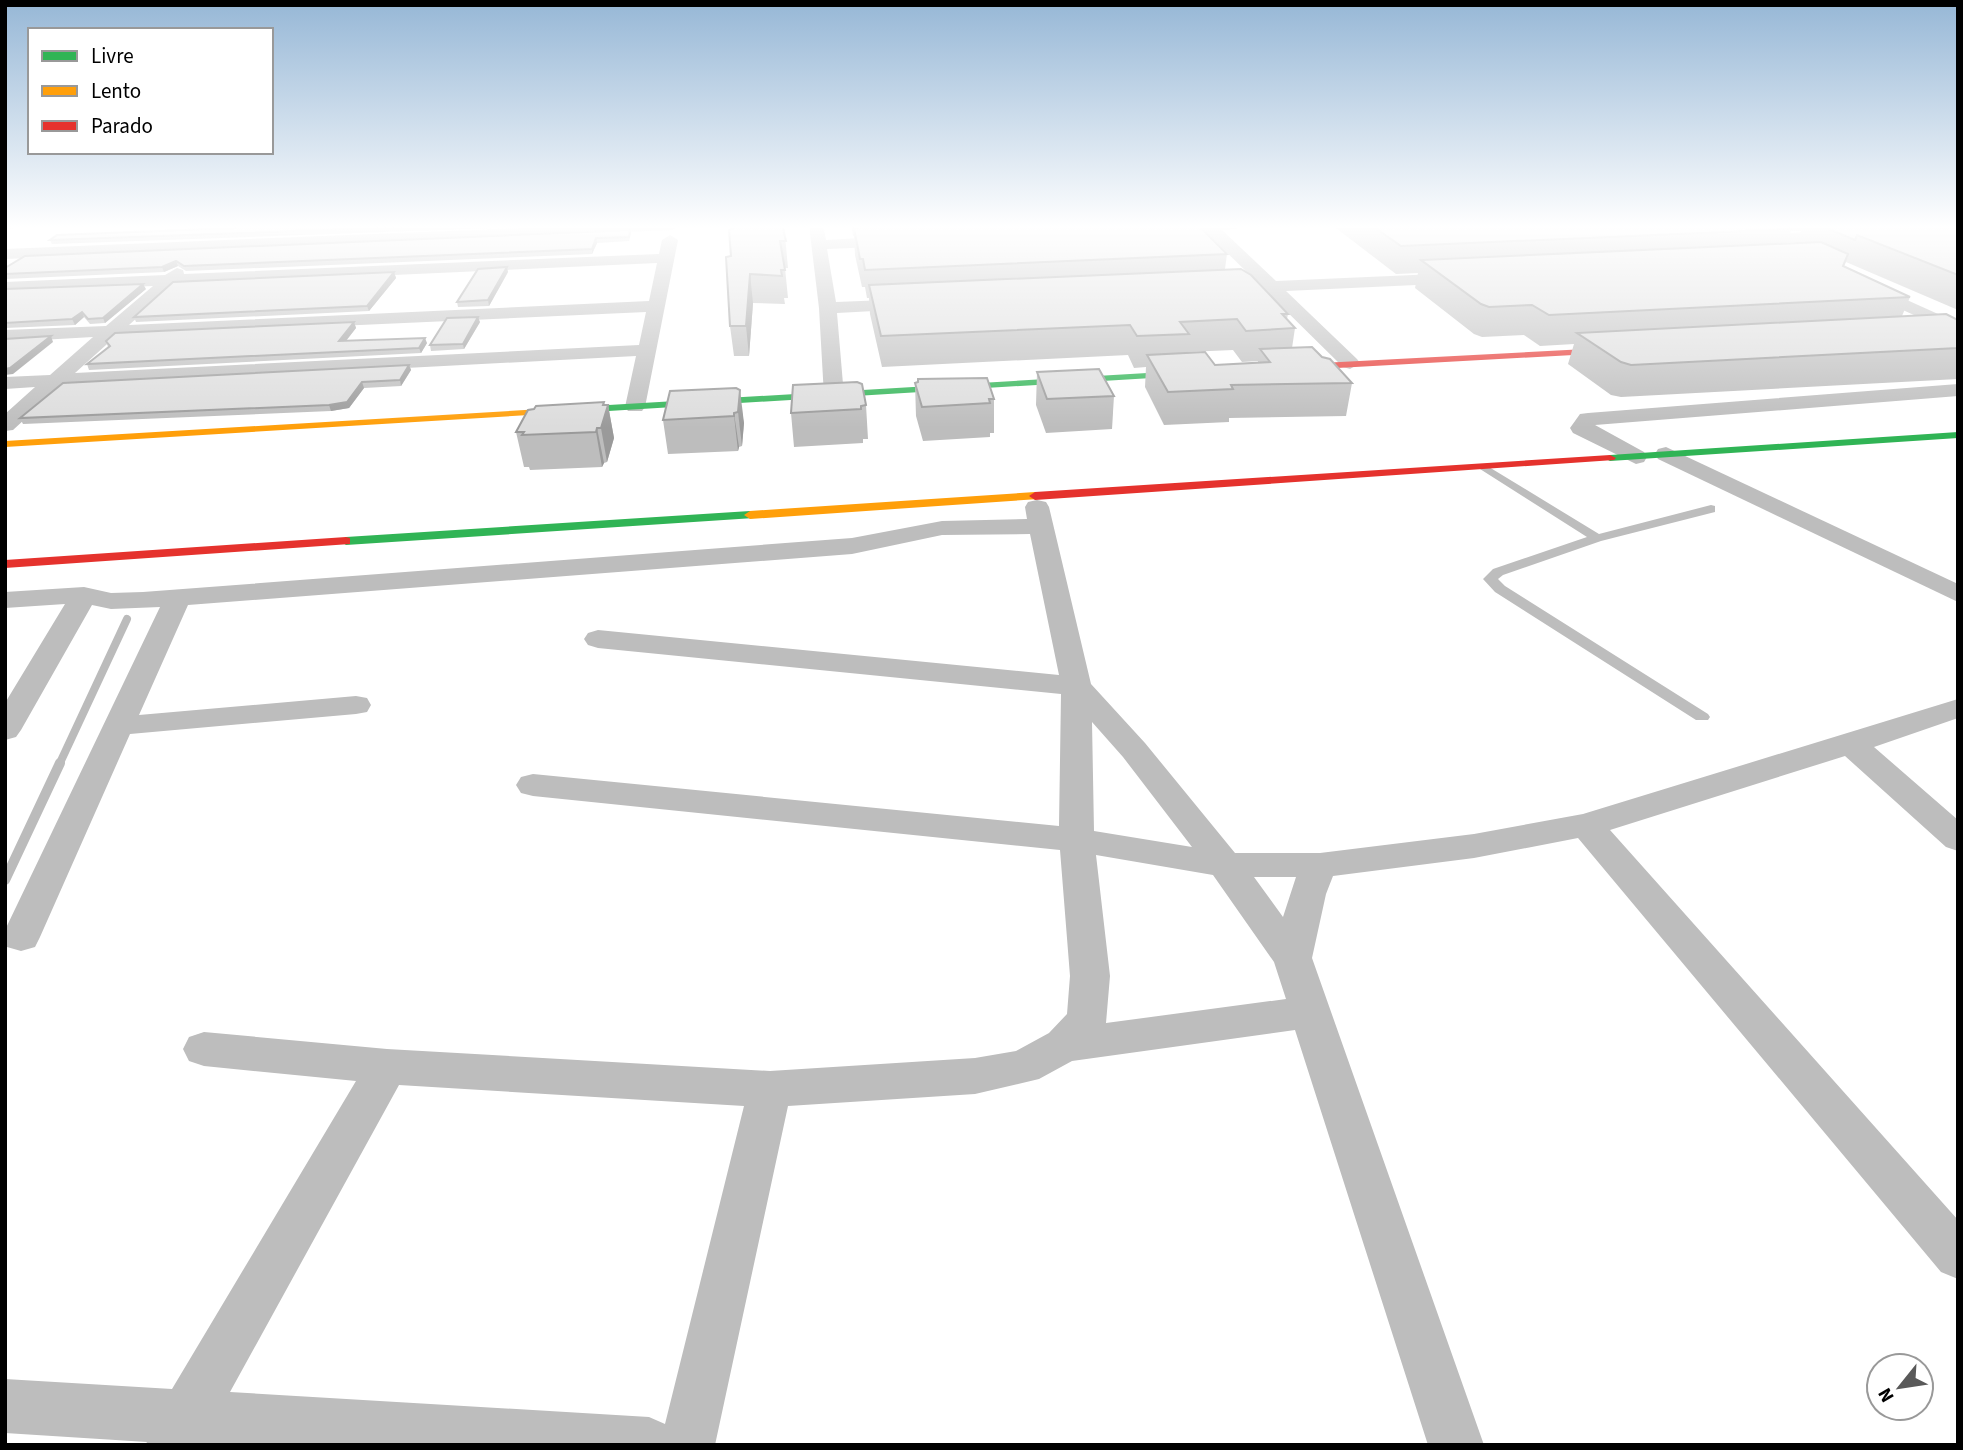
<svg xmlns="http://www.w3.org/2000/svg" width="1963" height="1450" font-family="'Source Sans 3',sans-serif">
  <rect width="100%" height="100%" fill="#fff"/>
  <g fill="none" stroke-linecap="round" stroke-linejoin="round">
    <path stroke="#bbb" stroke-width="8" d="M59,765L127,619"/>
    <path stroke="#bbb" stroke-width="10" d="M5,880L60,763"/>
    <path fill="#bdbdbd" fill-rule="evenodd" d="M1484,464L1599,534L1711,505L1715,506V512L1601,541L1503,575L1498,579L1505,586L1708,714L1710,717L1708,720H1696L1495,592L1483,579L1493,569L1587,537L1480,469L1478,467Z"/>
    <g fill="#bdbdbd" fill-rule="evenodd">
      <path d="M5,225H17L15,228L5,229Z"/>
      <path d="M595,225L679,226L672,230L5,259V249Z"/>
      <path d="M809,225H823L826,240L898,236L906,241L898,246L827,249L836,302L911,299L920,304L911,309L837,313L844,396L841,400H827L824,396L819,308Z"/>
      <path d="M1151,225H1244L1237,229L1222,230L1276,281L1459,273L1467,278L1459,283L1286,291L1357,359L1360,363L1350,369L1343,367L1267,292L1215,293L1213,289L1215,285L1257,282L1205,231L1156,232L1149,228Z"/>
      <path d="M1841,231L1849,236L1846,239L1764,244L1756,239L1764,234Z"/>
      <path d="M670,235L678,240L645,407L642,411H628L625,407L636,356L61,386L13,430L5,431V414L35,387L5,389V377L50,375L93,337L5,342V330L106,326L153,286L5,292V282L165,275L177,268L183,270L184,274L659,254L662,240ZM657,263L649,301L129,325L174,285ZM646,312L639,345L75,373L116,336Z"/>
      <path d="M1867,282L1958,323V335L1861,291L1859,287Z"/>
      <path d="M1958,384V396L1595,425L1644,452L1647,457L1644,462L1636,464L1573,433L1570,428L1580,414L1588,413Z"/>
      <path d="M1666,447L1958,584V602L1658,459L1655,454L1658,449Z"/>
      <path d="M1037,500L1046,502L1049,507L1091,684L1145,743L1235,853H1320L1474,834L1583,814L1958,699V718L1874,747L1958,820V851L1946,847L1845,756L1610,830L1958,1220V1279L1941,1272L1578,838L1474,858L1333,876L1326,894L1312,958L1484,1445H1428L1295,1030L1072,1061L1039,1079L975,1094L788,1106L715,1445H145L147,1442L5,1433V1379L172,1389L356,1081L204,1066L189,1061L183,1049L189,1037L204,1032L387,1049L770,1071L975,1058L1016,1051L1049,1033L1067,1014L1070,976L1060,850L533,796L521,793L516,785L521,777L533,774L1059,826L1061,694L598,648L588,645L584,639L588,633L598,630L1059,675L1030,534L942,535L852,554L188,605L139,715L356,696L367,698L371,705L367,712L356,714L130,734L40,937L35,947L21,951L7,947L5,930L160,607L111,609L92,605L21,730L16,737L5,740V703L65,604L5,608V592L84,587L111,593L143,592L852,538L942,521L1027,519L1025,507L1028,502ZM1092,722L1123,757L1192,847L1094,831ZM1096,855L1213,875L1274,962L1286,999L1106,1023L1110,976ZM1254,877H1296L1283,917ZM399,1085L744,1106L665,1424L649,1417L230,1392Z"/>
    </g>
    <g fill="#30b455" fill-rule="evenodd">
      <path d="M1198,370L1203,373L1201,375L592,412L587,409L592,406Z"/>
      <path d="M1958,432V438L1610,461L1604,458L1610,455Z"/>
      <path d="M750,511L754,512V518L346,545L340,541L346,537Z"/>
    </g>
    <g fill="#ff9f0a" fill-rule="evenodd">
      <path d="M592,406L596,407V411L5,447V441Z"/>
      <path d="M1035,492L1041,496L1039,499L750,519L744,515L750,511Z"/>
    </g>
    <g fill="#e5322d" fill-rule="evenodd">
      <path d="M1624,347L1627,348V352L1283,371L1278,368L1283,365Z"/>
      <path d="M1610,455L1616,458L1614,460L1035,500L1029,496L1035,492Z"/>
      <path d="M346,537L350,538V544L5,568V560Z"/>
    </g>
  </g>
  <g fill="#bdbdbd" fill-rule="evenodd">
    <path d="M239,225H583L52,244L50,240L235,228Z"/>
    <path d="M733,225H784L788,268H785L788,298H784L785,304L753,303L749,356H734L730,326Z"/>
    <path d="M851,225H1198L1227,254L1225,269L1288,314L1287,319L1295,328L1292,348L1322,357L1352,383L1346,416L1229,418V422L1164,425L1145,387L1146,367L1134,368L1128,355L882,367L870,314L869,298H867L865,287H862L855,255L854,236H853ZM1233,350L1242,362L1258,361V363L1215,365L1187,353V352Z"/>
    <path d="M1332,225H1958V310L1846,262L1844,266L1910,297L1902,316L1958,320V379L1621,397L1611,395L1568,364L1574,344L1540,346L1524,335L1482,337L1474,334L1415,288L1418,273L1396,274ZM1791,231H1801L1796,244H1786Z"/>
    <path d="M630,230L631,234L629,241L597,243L592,254L186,271L178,266L164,272L5,279V268Z"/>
    <path d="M394,272L396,278L369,311L136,322L134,317Z"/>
    <path d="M508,272L489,306L458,307L457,302Z"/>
    <path d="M5,289H146L105,323L90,324L84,317L75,325L5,328Z"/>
    <path d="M354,322L356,328L346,341L427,343L421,353L89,370L87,364L108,347L106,341Z"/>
    <path d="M480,322L464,349L431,351L430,345Z"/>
    <path d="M409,365L411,370L401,386L364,388L349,408L331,411L23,424L20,418Z"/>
    <path d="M1037,372L1114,396L1112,429L1046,433L1036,405Z"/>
    <path d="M915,383L994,399V433H990V437L923,441L916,416Z"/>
    <path d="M736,388L744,423L742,446L739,447L738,451L668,454L663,420Z"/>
    <path d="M604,402V405H608L614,438L607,462L604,463L602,467L530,470L529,467H524L516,432Z"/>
    <path d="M866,405L868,439H863V443L794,447L791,413Z"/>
  </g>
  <g fill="#9a9a9a">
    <path d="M596,238L597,243L592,254V249Z"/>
    <path d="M176,261L178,266L164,272L162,267Z"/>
    <path d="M507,267L508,272L489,306L488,300Z"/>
    <path d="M394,272L396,278L369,311L367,306Z"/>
    <path d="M750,274L753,303L749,356L746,326Z"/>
    <path d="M143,284L146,289L105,323L103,318Z"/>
    <path d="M82,312L84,317L75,325L72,319Z"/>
    <path d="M478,317L480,322L464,349L463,344Z"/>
    <path d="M354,322L356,328L341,347L339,341Z"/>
    <path d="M51,336L53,342L13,374L5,375V369Z"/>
    <path d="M425,338L427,343L421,353L419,348Z"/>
    <path d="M409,365L411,370L401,386L400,380Z"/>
    <path d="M362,382L364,388L349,408L331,411L329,405Z"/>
    <path d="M740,390L744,423L742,446L738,412Z"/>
    <path d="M604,402L605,412L608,405L614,438L607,462L601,428Z"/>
    <path d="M734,413L739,447L738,451L734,416Z"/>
    <path d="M597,428L604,463L602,467L596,432Z"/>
  </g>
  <g fill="#dcdcdc" stroke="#9a9a9a" stroke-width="2">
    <path d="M239,225H456L50,240L57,235L235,228Z"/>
    <path d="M733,225H782L786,241H780L785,270H781L782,276L750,274L746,326H730L726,257L731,256L729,230L733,229Z"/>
    <path d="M856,225H1198L1227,254L865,270L863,259H860L854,228H857Z"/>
    <path d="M1371,225H1783L1792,229L1401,246Z"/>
    <path d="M1819,225H1958V275L1857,235L1855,240Z"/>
    <path d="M630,230L629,237L596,238L592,249L184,266L176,261L162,267L5,274V268L25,256Z"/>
    <path d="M1821,242L1848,254L1843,266L1910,297L1549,315L1532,305L1489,307L1481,304L1421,260Z"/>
    <path d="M507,267L488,300L457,302L478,269Z"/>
    <path d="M1241,269L1251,275L1288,314H1282L1295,328L1246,331L1237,319L1180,322L1189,334L1137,336L1130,325L881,336L869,285Z"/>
    <path d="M394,272L367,306L134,317L173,282Z"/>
    <path d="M143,284L103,318L88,319L82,312L72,319L5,323V289Z"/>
    <path d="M1946,314L1958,320V348L1631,365L1621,362L1577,333Z"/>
    <path d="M478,317L463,344L430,345L447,318Z"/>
    <path d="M354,322L339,341L425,338L419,348L87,364L110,346L106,341L115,333Z"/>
    <path d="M51,336L10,368L5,369V339Z"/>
    <path d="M1312,347L1322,357L1330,359L1352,383L1231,385L1233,389L1168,392L1147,355L1205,352L1215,365L1270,362L1260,349Z"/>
    <path d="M409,365L400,380L362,382L347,402L329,405L20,418L63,383Z"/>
    <path d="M1099,369L1114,396L1047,399L1037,372Z"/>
    <path d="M987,378L994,399H989L990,403L922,407L915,383L918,382V379Z"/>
    <path d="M857,382L862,384L866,405L861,406V409L791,413L793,385Z"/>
    <path d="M736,388L740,390L738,412L734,413V416L663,420L670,391Z"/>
    <path d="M604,402L603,405H608L601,428H597L596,432L522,435L524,432H516L528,410L534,409L536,406Z"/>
  </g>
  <linearGradient id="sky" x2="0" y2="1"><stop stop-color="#96b7d6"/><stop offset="0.53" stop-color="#fff"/><stop offset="1" stop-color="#fff" stop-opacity="0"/></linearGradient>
  <rect width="1963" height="428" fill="url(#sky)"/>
  <rect width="1963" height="1450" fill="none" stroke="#000000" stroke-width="14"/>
  <rect x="28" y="28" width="245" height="126" fill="#ffffff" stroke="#999999" stroke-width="2"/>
  <rect x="42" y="51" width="35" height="10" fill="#30b455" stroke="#999999" stroke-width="2"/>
  <text x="91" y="63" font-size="21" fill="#000000">Livre</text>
  <rect x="42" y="86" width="35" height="10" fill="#ff9f0a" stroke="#999999" stroke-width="2"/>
  <text x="91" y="98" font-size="21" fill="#000000">Lento</text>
  <rect x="42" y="121" width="35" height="10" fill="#e5322d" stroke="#999999" stroke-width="2"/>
  <text x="91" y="133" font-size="21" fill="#000000">Parado</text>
  <g transform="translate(1900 1387) rotate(240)"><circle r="33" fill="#ffffff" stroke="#999999" stroke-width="2"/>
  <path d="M0-5L12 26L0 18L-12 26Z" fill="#595959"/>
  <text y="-10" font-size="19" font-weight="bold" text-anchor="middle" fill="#000000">N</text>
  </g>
</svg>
